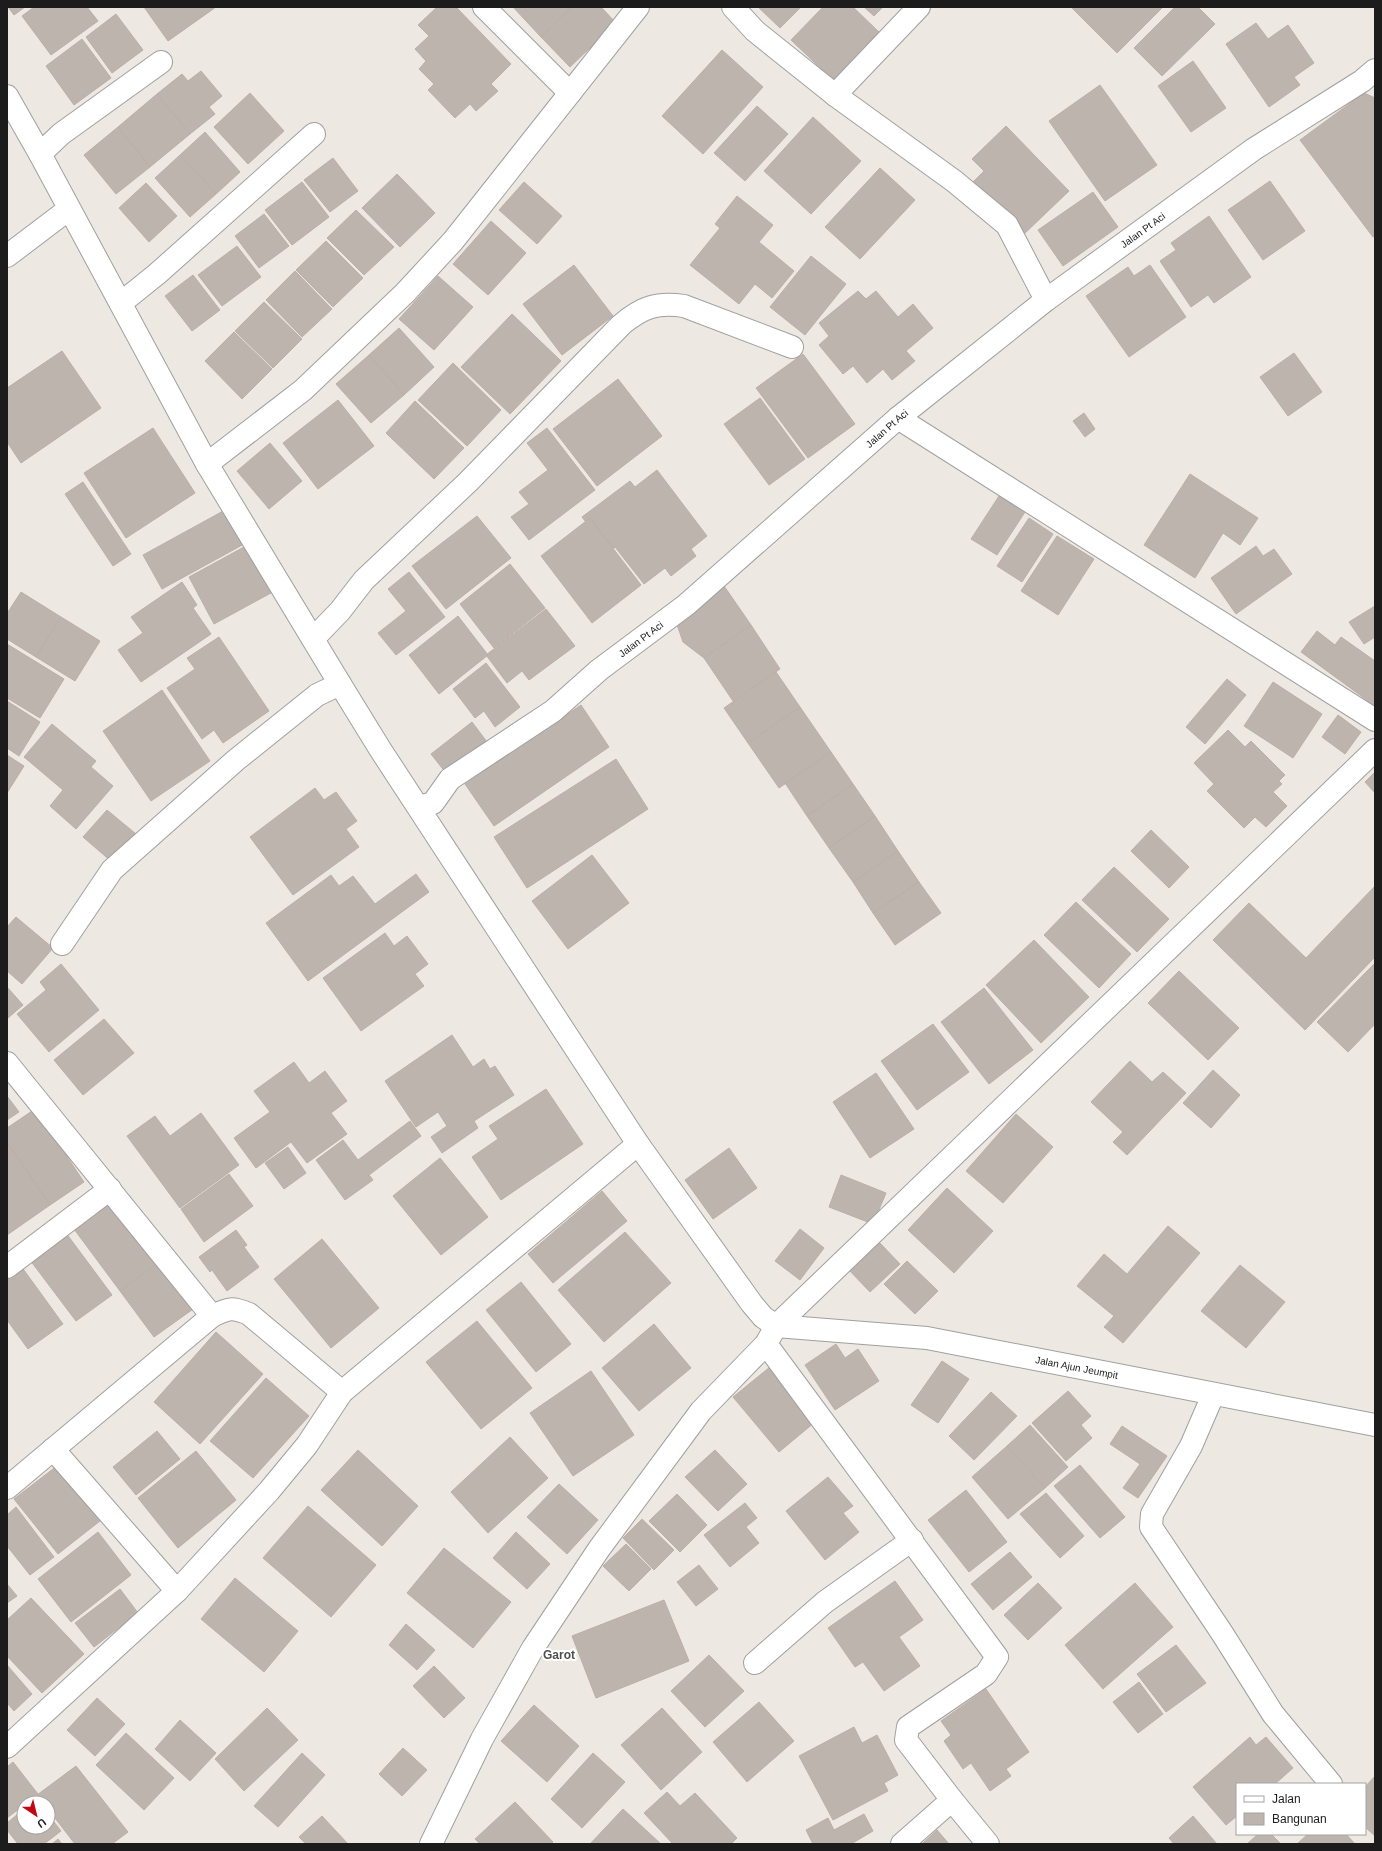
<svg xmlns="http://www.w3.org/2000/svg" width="1382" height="1851" font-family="Arial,sans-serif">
  <rect width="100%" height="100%" fill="#ede8e2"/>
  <g fill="#bdb4ae" stroke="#beaea5">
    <path d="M8,7H25L14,15Z"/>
    <path d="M34,7H87L98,21L51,55L22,16Z"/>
    <path d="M144,7H216L168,41Z"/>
    <path d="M437,7H456L511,64L491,84L498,91L476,111L470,104L455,118L428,90L434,84L419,69L426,61L415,49L429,36L418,25Z"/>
    <path d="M513,7H572L541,37Z"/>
    <path d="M572,7H601L616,23L570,67L541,37Z"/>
    <path d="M758,7H801L780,28Z"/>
    <path d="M823,7H853L881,34L834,81L791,40Z"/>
    <path d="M864,7H883L874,16Z"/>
    <path d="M1071,7H1163L1117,53Z"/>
    <path d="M1175,7H1198L1215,24L1162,76L1134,48Z"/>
    <path d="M116,14L143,50L112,73L86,37Z"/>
    <path d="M1256,23L1268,39L1288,25L1314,63L1294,77L1300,85L1269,107L1226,44Z"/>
    <path d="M82,39L111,78L74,105L46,66Z"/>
    <path d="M722,50L763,87L703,154L662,116Z"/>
    <path d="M1193,61L1226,108L1191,132L1158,86Z"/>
    <path d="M201,71L222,96L209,107L215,114L190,134L157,94L182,74L188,81Z"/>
    <path d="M1100,85L1157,165L1105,201L1049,121Z"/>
    <path d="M250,93L284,131L248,164L214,127Z"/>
    <path d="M1364,93L1375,98V236L1373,237L1300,140Z"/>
    <path d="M157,94L190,134L150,167L118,127Z"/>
    <path d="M757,106L788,134L745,181L714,153Z"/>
    <path d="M813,117L861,161L811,214L764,171Z"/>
    <path d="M1006,126L1069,191L1023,235L973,182L984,171L972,159Z"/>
    <path d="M118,127L150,167L116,194L84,155Z"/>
    <path d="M205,132L240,172L216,194L180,155Z"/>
    <path d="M180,155L216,194L190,217L155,178Z"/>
    <path d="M333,158L358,191L330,212L304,180Z"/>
    <path d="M880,168L915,200L860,259L825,227Z"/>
    <path d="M397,174L435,213L400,247L362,208Z"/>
    <path d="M1270,181L1305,231L1263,260L1228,210Z"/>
    <path d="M302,182L329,217L292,245L265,210Z"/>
    <path d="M524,182L562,216L537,244L499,210Z"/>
    <path d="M146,183L177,216L149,242L119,208Z"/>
    <path d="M1093,192L1118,227L1063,266L1038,230Z"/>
    <path d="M737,196L773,225L759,242L794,271L772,298L755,284L739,304L690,265L720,228L715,224Z"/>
    <path d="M356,210L394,247L364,275L327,238Z"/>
    <path d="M264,214L289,246L259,268L235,236Z"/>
    <path d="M1209,216L1251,277L1214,303L1208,295L1191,307L1160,261L1176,250L1171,243Z"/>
    <path d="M491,221L526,253L488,295L453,264Z"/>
    <path d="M326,241L363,278L333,307L296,270Z"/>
    <path d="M237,246L261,277L222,306L198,275Z"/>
    <path d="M811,256L846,284L805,335L770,307Z"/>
    <path d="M574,265L613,316L562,355L523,304Z"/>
    <path d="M1150,265L1186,317L1129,357L1086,296L1128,267L1134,276Z"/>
    <path d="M295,271L332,309L302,337L266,300Z"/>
    <path d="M193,275L220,310L192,331L165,296Z"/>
    <path d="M438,276L473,307L434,350L399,319Z"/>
    <path d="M858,291L866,299L876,291L898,317L913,304L933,328L906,351L915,361L892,380L883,369L867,383L853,366L843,374L819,345L829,336L819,323Z"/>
    <path d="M264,302L302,339L273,368L235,331Z"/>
    <path d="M512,314L561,361L510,414L461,367Z"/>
    <path d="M399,328L434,367L404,395L369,355Z"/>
    <path d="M234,332L272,369L242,399L205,361Z"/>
    <path d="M62,351L101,408L21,463L7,442V388Z"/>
    <path d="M1294,353L1322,392L1288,416L1260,377Z"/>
    <path d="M803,354L855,424L808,458L756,388Z"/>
    <path d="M369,355L404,395L371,423L336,384Z"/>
    <path d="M453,363L501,410L467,446L418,400Z"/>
    <path d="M618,379L662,436L597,486L553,429Z"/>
    <path d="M760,398L805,459L769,485L724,424Z"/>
    <path d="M338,400L374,446L318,489L283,443Z"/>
    <path d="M415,401L464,448L434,479L386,433Z"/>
    <path d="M1084,413L1095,429L1085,437L1073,421Z"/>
    <path d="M153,428L195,493L126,538L84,473Z"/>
    <path d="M547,428L595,490L529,540L511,517L529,504L519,492L548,470L527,443Z"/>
    <path d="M270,443L302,481L269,509L237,471Z"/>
    <path d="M657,470L707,536L691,549L696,556L671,576L665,568L644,584L615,547L609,552L582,517L630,481L635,487Z"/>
    <path d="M1190,474L1258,518L1240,545L1223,533L1195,578L1144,545Z"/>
    <path d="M83,482L131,554L113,566L65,494Z"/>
    <path d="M999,496L1025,512L997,555L971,539Z"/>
    <path d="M225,510L244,544L162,589L143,555Z"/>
    <path d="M477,516L511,558L446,609L412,566Z"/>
    <path d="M590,518L641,585L592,623L541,556Z"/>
    <path d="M1029,518L1053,534L1022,582L997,566Z"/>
    <path d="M1057,536L1094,559L1058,615L1021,591Z"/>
    <path d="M255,541L280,588L214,624L189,577Z"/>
    <path d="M1256,546L1263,556L1274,549L1292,574L1236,614L1211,578Z"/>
    <path d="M510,564L545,608L494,648L460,604Z"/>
    <path d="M409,572L445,617L396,655L378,633L406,611L388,589Z"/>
    <path d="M182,582L197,605L193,608L211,634L141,682L118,650L143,633L131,617Z"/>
    <path d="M722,583L751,625L704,658L683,642L674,616Z"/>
    <path d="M21,592L61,617L36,657L7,639V611L8,612Z"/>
    <path d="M1375,606V637L1364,644L1349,622Z"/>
    <path d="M546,609L575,646L529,680L522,671L507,683L486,655Z"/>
    <path d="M458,616L488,655L439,694L409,655Z"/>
    <path d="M61,617L100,641L75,681L36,657Z"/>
    <path d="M751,625L780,669L733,701L704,658Z"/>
    <path d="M1317,631L1335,645L1341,637L1375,661V706L1301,652Z"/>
    <path d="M219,637L269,711L223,743L214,730L202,739L167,688L195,669L187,658Z"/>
    <path d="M7,644L64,679L40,718L7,698Z"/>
    <path d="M486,663L520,707L495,727L484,711L475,718L453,689Z"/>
    <path d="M776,672L800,707L748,743L724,708Z"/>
    <path d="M1227,679L1246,695L1205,744L1186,727Z"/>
    <path d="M1273,682L1322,714L1293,758L1244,726Z"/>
    <path d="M162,690L210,761L151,801L103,731Z"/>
    <path d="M7,701L40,722L19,756L7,748Z"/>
    <path d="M581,705L609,747L494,826L465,784Z"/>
    <path d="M800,707L831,752L779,788L748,743Z"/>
    <path d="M1338,715L1361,732L1345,754L1322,737Z"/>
    <path d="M472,722L487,742L446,773L431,754Z"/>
    <path d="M52,724L96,761L91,767L113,786L76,829L50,806L63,790L24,757Z"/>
    <path d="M1228,730L1245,747L1251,741L1285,775L1279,781L1282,784L1273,792L1287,806L1266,827L1255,817L1244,828L1207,791L1214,784L1194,763Z"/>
    <path d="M831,752L853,784L807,816L785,783Z"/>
    <path d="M7,755L24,766L7,793Z"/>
    <path d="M616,759L648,809L527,888L494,837Z"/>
    <path d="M1375,772V793L1365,782Z"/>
    <path d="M853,784L875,816L829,848L807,816Z"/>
    <path d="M315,788L324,800L336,792L357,821L346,829L359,847L293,895L250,837Z"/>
    <path d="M107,810L136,834L112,862L83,837Z"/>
    <path d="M875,816L898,851L853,882L829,848Z"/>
    <path d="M1151,830L1189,867L1169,888L1131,851Z"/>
    <path d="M898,851L919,882L873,913L853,882Z"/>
    <path d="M592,855L629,903L568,949L532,901Z"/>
    <path d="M1114,867L1169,919L1137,952L1082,900Z"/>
    <path d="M416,874L429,892L308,981L266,923L331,875L339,886L353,876L375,904Z"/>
    <path d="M919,882L941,913L895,945L873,913Z"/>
    <path d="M1375,886V957L1305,1030L1213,940L1249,903L1306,958Z"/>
    <path d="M1076,902L1131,954L1099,988L1044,935Z"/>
    <path d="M16,917L53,948L22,984L7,971V927Z"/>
    <path d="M385,933L394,946L407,936L428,964L415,974L424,986L361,1031L323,978Z"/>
    <path d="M1034,940L1089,997L1041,1043L986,985Z"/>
    <path d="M1375,963V1024L1348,1052L1317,1022Z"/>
    <path d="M61,964L99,1010L49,1052L17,1014L46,990L40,982Z"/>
    <path d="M1179,971L1239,1028L1208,1060L1148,1003Z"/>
    <path d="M7,987L23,1005L8,1018L7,1017Z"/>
    <path d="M984,988L1033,1050L989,1084L941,1022Z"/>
    <path d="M104,1019L134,1053L83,1095L54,1060Z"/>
    <path d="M933,1024L969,1072L917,1110L881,1061Z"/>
    <path d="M452,1035L473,1067L484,1059L490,1069L495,1066L514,1095L474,1121L478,1128L442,1153L431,1137L447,1126L438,1112L416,1127L385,1081Z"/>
    <path d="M1130,1061L1152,1082L1163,1072L1186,1093L1127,1155L1113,1142L1123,1132L1091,1102Z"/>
    <path d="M294,1062L309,1083L325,1071L347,1101L331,1113L347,1134L307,1163L291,1142L256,1168L234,1138L270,1112L254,1091Z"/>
    <path d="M1213,1070L1240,1095L1211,1128L1183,1103Z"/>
    <path d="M876,1073L914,1129L870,1158L833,1102Z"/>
    <path d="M546,1089L583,1144L501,1200L472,1157L498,1139L489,1126Z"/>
    <path d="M7,1096L19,1112L7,1120Z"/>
    <path d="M35,1109L84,1182L50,1205L7,1142V1128Z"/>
    <path d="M201,1113L239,1165L180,1208L127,1136L155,1116L170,1136Z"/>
    <path d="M1016,1114L1053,1147L1003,1203L966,1171Z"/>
    <path d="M410,1121L421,1136L369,1175L373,1180L345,1200L316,1160L343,1140L358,1160Z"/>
    <path d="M7,1142L50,1205L7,1235Z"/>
    <path d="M288,1147L306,1173L284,1189L265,1163Z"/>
    <path d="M729,1148L757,1188L713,1219L685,1180Z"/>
    <path d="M440,1158L488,1217L441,1255L393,1196Z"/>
    <path d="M229,1174L253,1206L204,1242L181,1209Z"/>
    <path d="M841,1175L886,1193L873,1224L829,1207Z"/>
    <path d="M947,1188L993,1231L954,1273L908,1230Z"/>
    <path d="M602,1191L627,1221L553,1283L528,1254Z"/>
    <path d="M116,1198L162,1260L120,1291L74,1229Z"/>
    <path d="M1168,1226L1200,1253L1123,1343L1104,1327L1114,1316L1077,1286L1104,1254L1127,1274Z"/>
    <path d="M800,1229L824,1248L800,1280L775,1261Z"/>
    <path d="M236,1230L247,1245L244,1247L259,1267L227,1291L212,1270L210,1272L199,1257Z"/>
    <path d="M625,1232L671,1283L604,1342L558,1290Z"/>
    <path d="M66,1233L112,1295L76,1321L30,1260Z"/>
    <path d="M322,1239L379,1308L331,1348L274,1279Z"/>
    <path d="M878,1241L900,1264L870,1292L848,1269Z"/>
    <path d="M162,1260L196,1307L154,1337L120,1291Z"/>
    <path d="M907,1261L938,1291L915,1314L884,1284Z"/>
    <path d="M1240,1265L1285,1302L1246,1348L1201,1311Z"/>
    <path d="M21,1266L63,1324L28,1349L7,1320V1276Z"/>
    <path d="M521,1282L571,1344L536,1372L486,1310Z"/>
    <path d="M477,1321L532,1388L481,1429L426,1362Z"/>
    <path d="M654,1324L691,1368L639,1411L602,1368Z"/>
    <path d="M216,1332L263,1374L200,1444L154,1402Z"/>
    <path d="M836,1344L845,1358L858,1349L879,1381L835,1410L805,1365Z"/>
    <path d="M942,1361L969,1379L938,1423L911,1405Z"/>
    <path d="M770,1367L815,1422L779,1452L733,1397Z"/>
    <path d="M591,1371L634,1435L573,1476L530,1413Z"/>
    <path d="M266,1378L309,1416L253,1478L210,1441Z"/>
    <path d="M1068,1391L1091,1416L1081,1425L1092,1438L1066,1461L1032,1423Z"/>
    <path d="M991,1392L1017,1416L974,1460L949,1436Z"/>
    <path d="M1030,1425L1068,1467L1045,1488L1007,1446Z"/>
    <path d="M1122,1426L1167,1456L1138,1498L1123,1488L1140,1464L1110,1444Z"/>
    <path d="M157,1431L180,1459L136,1495L113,1467Z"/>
    <path d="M510,1437L548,1478L488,1533L451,1492Z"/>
    <path d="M1007,1446L1045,1488L1008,1519L972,1477Z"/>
    <path d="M358,1450L418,1506L382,1546L321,1490Z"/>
    <path d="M715,1450L747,1484L718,1511L685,1477Z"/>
    <path d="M196,1451L236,1500L178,1548L138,1498Z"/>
    <path d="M62,1462L105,1517L58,1554L14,1499Z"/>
    <path d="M1080,1465L1125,1517L1100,1538L1054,1486Z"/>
    <path d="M828,1477L853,1506L843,1513L859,1532L825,1560L786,1511Z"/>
    <path d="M559,1484L598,1520L567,1554L527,1517Z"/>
    <path d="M966,1490L1007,1542L969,1572L928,1520Z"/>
    <path d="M1046,1493L1084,1536L1060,1558L1020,1514Z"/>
    <path d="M677,1494L707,1525L680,1552L649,1521Z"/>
    <path d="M745,1503L757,1518L746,1527L759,1543L730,1567L704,1535Z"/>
    <path d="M308,1506L376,1565L331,1617L263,1558Z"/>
    <path d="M16,1507L54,1557L30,1575L7,1546V1515Z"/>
    <path d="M642,1519L674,1550L654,1570L623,1538Z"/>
    <path d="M98,1532L131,1575L71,1622L38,1579Z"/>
    <path d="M516,1532L550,1564L527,1589L493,1558Z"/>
    <path d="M626,1544L651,1569L629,1591L603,1566Z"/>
    <path d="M444,1548L511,1602L473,1648L407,1593Z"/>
    <path d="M1010,1552L1032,1577L993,1610L971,1584Z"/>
    <path d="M699,1565L718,1589L696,1606L677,1582Z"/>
    <path d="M235,1578L298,1631L264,1672L201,1619Z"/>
    <path d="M895,1581L923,1620L899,1637L920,1666L884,1691L863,1662L855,1667L828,1628Z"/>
    <path d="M1038,1583L1062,1608L1028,1640L1004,1615Z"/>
    <path d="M1135,1583L1173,1627L1103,1689L1065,1645Z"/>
    <path d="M7,1584L17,1596L7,1603Z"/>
    <path d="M120,1589L138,1613L94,1647L75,1623Z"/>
    <path d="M31,1598L84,1654L42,1693L7,1656V1620Z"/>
    <path d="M664,1600L689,1661L596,1698L572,1636Z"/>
    <path d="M406,1624L435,1650L417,1670L389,1645Z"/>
    <path d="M1176,1645L1206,1683L1166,1712L1137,1674Z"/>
    <path d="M709,1655L744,1691L705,1727L671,1691Z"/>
    <path d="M7,1665L32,1694L14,1711L7,1703Z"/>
    <path d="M434,1666L465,1698L444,1718L413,1686Z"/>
    <path d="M1139,1682L1163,1714L1138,1733L1113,1702Z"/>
    <path d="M986,1689L1029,1752L1006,1769L1011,1776L990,1791L971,1763L963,1769L944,1741L951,1735L941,1721Z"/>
    <path d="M97,1698L125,1724L95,1756L67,1730Z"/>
    <path d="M759,1702L794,1741L747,1782L713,1742Z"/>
    <path d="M534,1705L579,1746L547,1782L501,1741Z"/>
    <path d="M267,1708L298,1740L244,1791L215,1759Z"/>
    <path d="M662,1708L702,1752L661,1790L621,1745Z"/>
    <path d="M180,1720L216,1753L190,1781L155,1749Z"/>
    <path d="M854,1727L862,1743L877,1735L898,1775L884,1783L888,1791L833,1820L799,1756Z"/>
    <path d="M126,1733L174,1778L144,1810L96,1765Z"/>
    <path d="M1250,1737L1256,1745L1266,1737L1293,1768L1275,1784H1237V1816L1226,1825L1193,1787Z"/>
    <path d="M403,1748L427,1770L402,1796L379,1774Z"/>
    <path d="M302,1753L325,1775L278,1827L254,1806Z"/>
    <path d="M593,1753L625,1782L582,1828L551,1799Z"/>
    <path d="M13,1762L38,1794L24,1803V1805L7,1818V1767Z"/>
    <path d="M76,1766L128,1832L112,1844H75L48,1809V1803H43L37,1795Z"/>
    <path d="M1375,1776V1836L1365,1827V1787Z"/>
    <path d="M667,1792L680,1806L695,1793L737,1838L731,1844H673L644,1813Z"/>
    <path d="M515,1802L553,1842L551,1844H480L475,1839Z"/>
    <path d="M24,1809V1827H48V1814L61,1831L44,1844H18L7,1830V1823Z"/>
    <path d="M623,1809L661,1844H590Z"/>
    <path d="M864,1814L873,1831L851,1844H813L806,1830L828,1818L834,1830Z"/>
    <path d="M322,1816L348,1844H306L299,1837Z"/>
    <path d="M1193,1816L1217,1844H1174L1169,1838Z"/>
    <path d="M937,1830L949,1844H922Z"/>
    <path d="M1258,1834H1271L1281,1844H1247Z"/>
    <path d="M1308,1834H1346L1355,1844H1297Z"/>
    <path d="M58,1839L62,1844H52Z"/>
  </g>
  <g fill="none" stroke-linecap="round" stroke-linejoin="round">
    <defs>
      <g id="minor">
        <path d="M484,7L570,93"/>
        <path d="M733,7L755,31L835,95L954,181L1007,225L1046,300"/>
        <path d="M835,95L919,7"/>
        <path d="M40,154L61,134L161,62"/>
        <path d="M7,256L69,209"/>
        <path d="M121,303L157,274L314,134"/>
        <path d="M898,418L1375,720"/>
        <path d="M207,464L303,390L405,293L453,241L638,7"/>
        <path d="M313,639L340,611L364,580L468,482L621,325C642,307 657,302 684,306L792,347"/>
        <path id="s1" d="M419,807L433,803L450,779L553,711L599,670L686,605L898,418L1046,300L1254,149L1362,81L1375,70"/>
        <path d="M62,944L112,870L236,760L317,695L340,684"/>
        <path d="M7,1063L212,1316"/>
        <path d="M7,1267L110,1189"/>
        <path d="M776,1326L1375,750"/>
        <path d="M766,1344L997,1657L986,1674L908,1727L906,1740L952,1800L988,1844"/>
        <path d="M1213,1395L1191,1446L1152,1514L1151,1527L1222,1633L1273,1714L1331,1784"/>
        <path d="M53,1449L177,1591"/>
        <path d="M7,1488L212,1316C229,1308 232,1307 249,1314L342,1392L638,1144"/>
        <path d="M755,1663L825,1602L912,1540"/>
        <path d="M7,1747L177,1591L269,1491L307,1445L342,1392"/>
        <path d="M902,1844L952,1800"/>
      </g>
      <g id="tertiary">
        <path d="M7,96L40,154L207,464L340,684L380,749L638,1144L752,1304L763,1317L776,1326"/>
        <path id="s2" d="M776,1326L927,1338L1375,1425"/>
        <path d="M431,1844L482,1739L533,1648L599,1549L701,1411L766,1344L776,1326"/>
      </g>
    </defs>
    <use href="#minor" stroke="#a0a0a0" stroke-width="24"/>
    <use href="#tertiary" stroke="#a0a0a0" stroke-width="24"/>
    <use href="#minor" stroke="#fff" stroke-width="22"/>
    <use href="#tertiary" stroke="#fff" stroke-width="22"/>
  </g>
  <g text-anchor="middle" stroke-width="4" stroke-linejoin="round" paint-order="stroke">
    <g font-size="10" fill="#1c1c1c" stroke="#fff">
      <text dy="4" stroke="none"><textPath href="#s1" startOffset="929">Jalan Pt Aci</textPath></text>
      <text dy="4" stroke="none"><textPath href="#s1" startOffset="605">Jalan Pt Aci</textPath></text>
      <text dy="4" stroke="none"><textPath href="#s1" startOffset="281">Jalan Pt Aci</textPath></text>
      <text dy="4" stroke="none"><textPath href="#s2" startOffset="304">Jalan Ajun Jeumpit</textPath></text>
    </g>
    <g font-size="12" font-weight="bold" fill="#4f4f4f" stroke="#fff">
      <text x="559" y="1659">Garot</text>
    </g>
  </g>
  <rect width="1382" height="1851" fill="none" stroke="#1c1c1c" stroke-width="16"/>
  <rect x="1236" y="1783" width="130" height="52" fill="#ffffff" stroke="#a4a4a4"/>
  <rect x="1244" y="1796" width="20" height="6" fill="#ffffff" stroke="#a4a4a4"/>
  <text x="1272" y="1803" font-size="12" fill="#1c1c1c">Jalan</text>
  <rect x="1244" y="1813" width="20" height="12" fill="#bdb4ae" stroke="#a4a4a4"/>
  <text x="1272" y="1823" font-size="12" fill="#1c1c1c">Bangunan</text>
  <g transform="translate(36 1815) rotate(145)"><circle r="19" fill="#ffffff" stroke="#a4a4a4"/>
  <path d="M0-3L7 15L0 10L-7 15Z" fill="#bf0915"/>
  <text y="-6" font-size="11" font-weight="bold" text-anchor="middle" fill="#1c1c1c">U</text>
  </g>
</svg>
